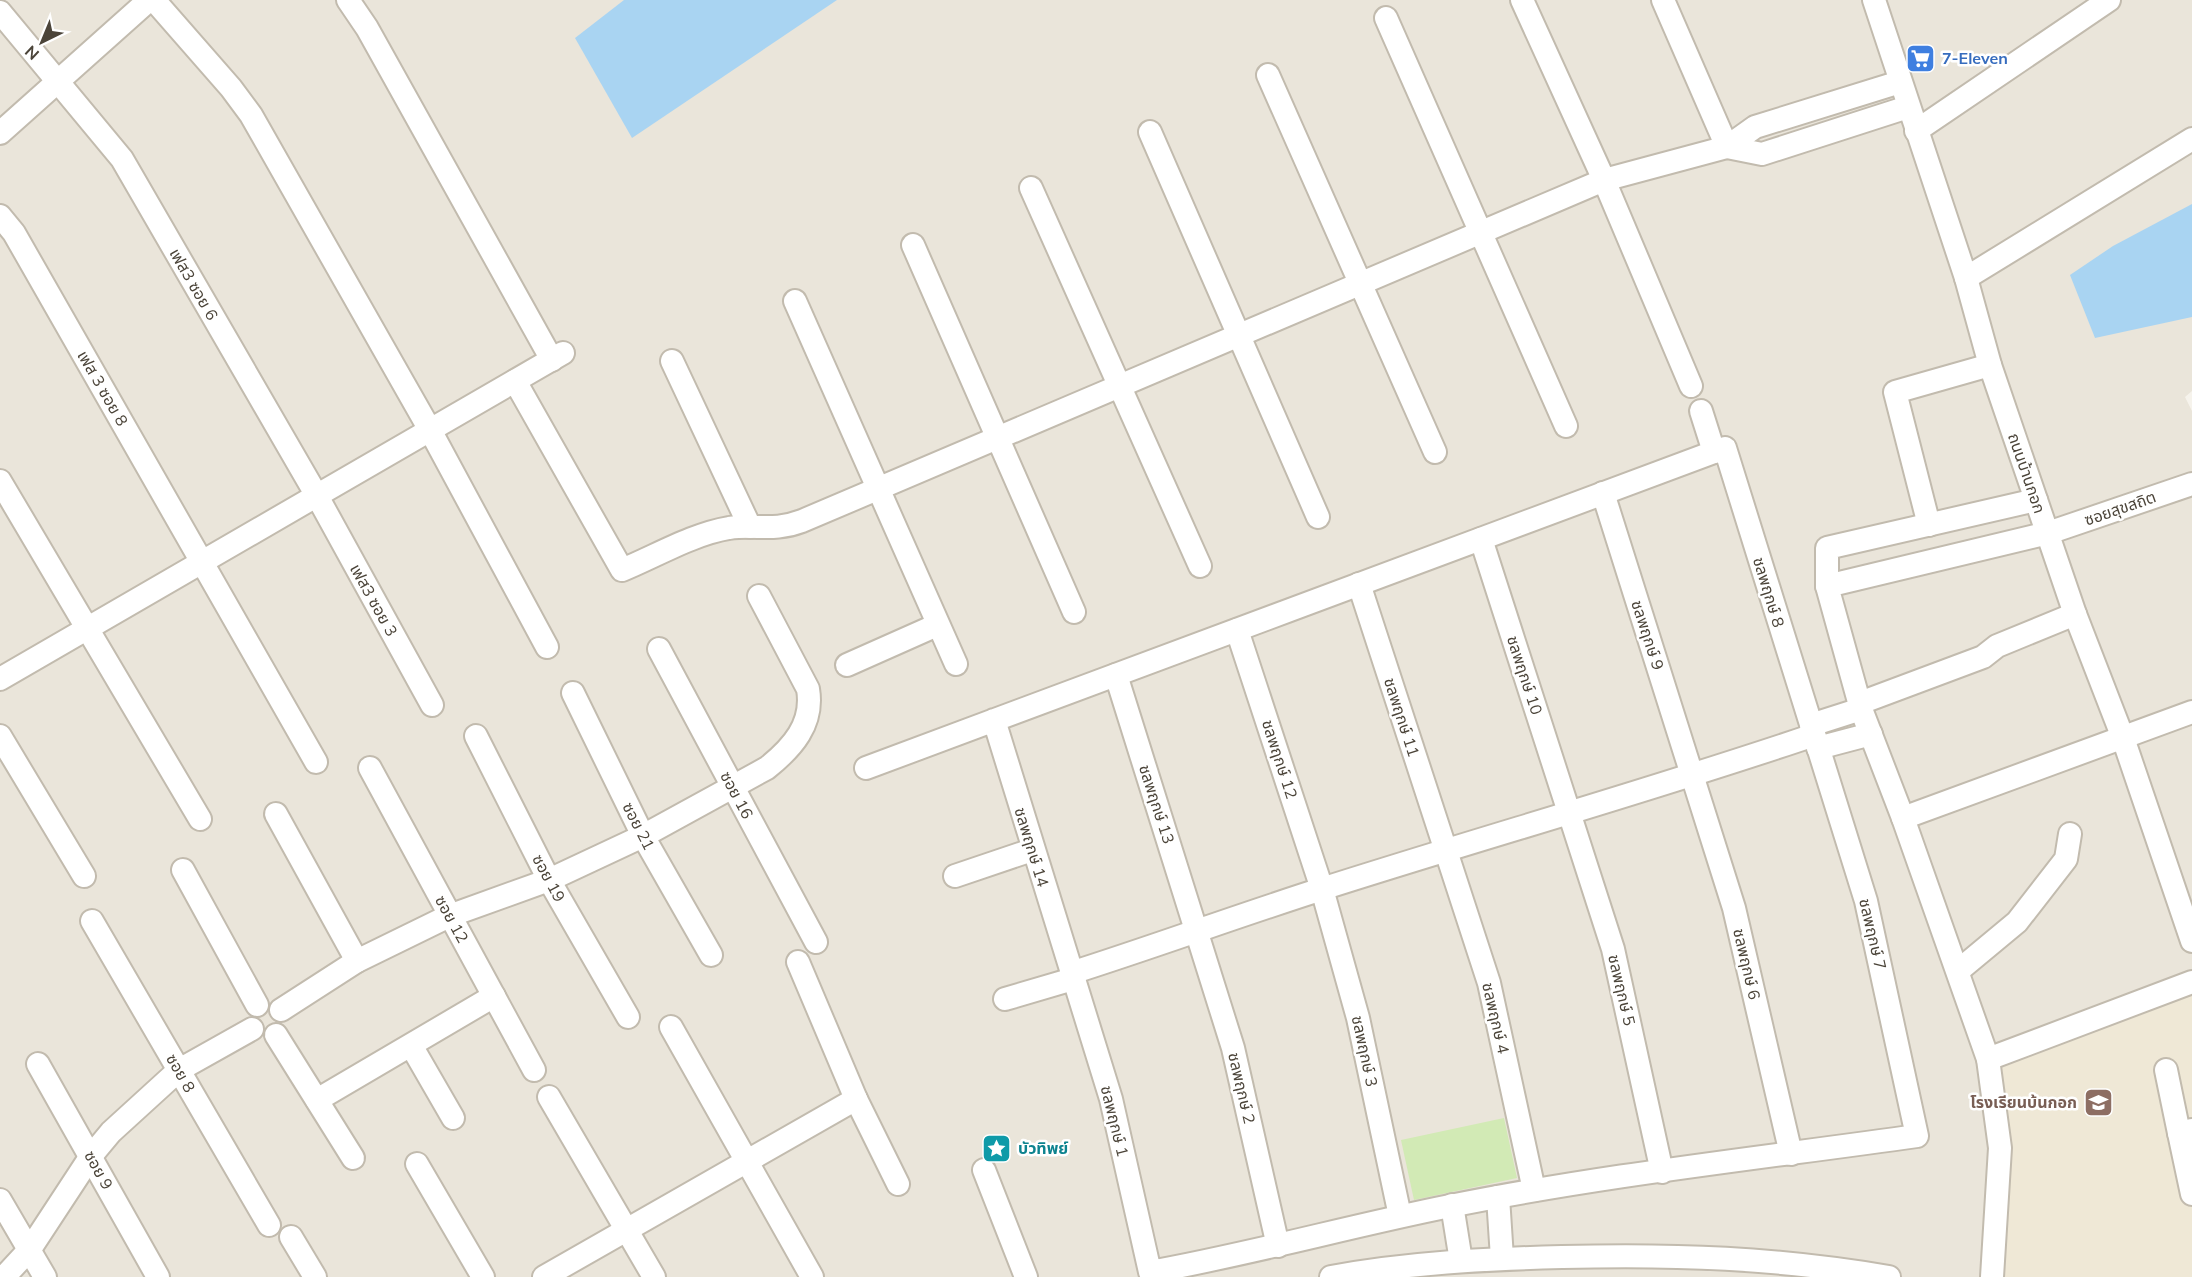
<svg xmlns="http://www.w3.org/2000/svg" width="2192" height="1277" font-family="Mulish,'Noto Sans Thai',sans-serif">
  <rect width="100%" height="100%" fill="#f6f3ec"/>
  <path fill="#eae5da" d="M0,0H2192V391L2185,397L2192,411V1277H0Z"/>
  <path fill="#efe8d6" d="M2192,995V1277H2003L2009,1144L1999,1060Z"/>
  <path fill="#d2eab5" d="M1504,1118L1517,1178L1414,1200L1401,1140Z"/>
  <g fill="#a9d4f2">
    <path d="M624,0H837L632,138L575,38Z"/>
    <path d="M2192,204V317L2095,338L2070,275L2113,246Z"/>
  </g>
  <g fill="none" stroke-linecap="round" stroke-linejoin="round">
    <defs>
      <g id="minor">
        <path d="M154,0L231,88L251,115L430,430L547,647"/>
        <path d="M348,0L367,28L552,360"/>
        <path d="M1522,0L1604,180L1691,386"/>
        <path d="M1663,0L1727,147"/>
        <path d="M1874,0L1966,278L1990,365L2075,614L2123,738L2192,941"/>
        <path d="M0,12L122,159L317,496L432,705"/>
        <path d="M1386,18L1566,426"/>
        <path d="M1268,75L1435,452"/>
        <path d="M1916,131L2109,0"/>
        <path d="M1150,132L1318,517"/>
        <path d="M0,133L149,0"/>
        <path d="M1727,147L1762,154L1908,107"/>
        <path d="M1031,188L1200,566"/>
        <path d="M0,216L14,233L316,762"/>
        <path d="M913,245L1074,612"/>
        <path d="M1966,278L2192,139"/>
        <path d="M795,301L956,664"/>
        <path d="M672,361L750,527"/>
        <path d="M515,381L622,570C656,556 693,534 729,528C757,524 773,532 802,521L1604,180L1727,147L1755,127L1900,82"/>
        <path d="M1701,411L1714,452"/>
        <path d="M0,481L200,819"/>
        <path d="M1603,493L1734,908L1791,1154"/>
        <path d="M1929,525L1895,392L1990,365"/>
        <path d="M1481,539L1613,949L1662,1172"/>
        <path d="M1359,584L1489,983L1534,1190"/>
        <path d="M1827,586V548L2036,500"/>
        <path d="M1237,630L1322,889L1358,1018L1400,1216"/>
        <path d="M659,649L816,942"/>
        <path d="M847,665L937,625"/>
        <path d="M1116,675L1233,1048L1278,1246"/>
        <path d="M0,679L563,353"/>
        <path d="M573,693L643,836L711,955"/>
        <path d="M1860,703L1983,657L1997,646L2075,614"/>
        <path d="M1811,725L1861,709"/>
        <path d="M0,736L84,876"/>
        <path d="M476,736L549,880L628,1017"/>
        <path d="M1818,748L1871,734"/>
        <path d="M370,768L534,1070"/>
        <path d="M866,768C1149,663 1431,557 1714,452L1725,448L1866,901L1917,1136C1761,1158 1604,1175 1450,1206C1350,1226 1251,1254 1150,1272L1111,1099L994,720"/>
        <path d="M276,814L357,961"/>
        <path d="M1903,818L2192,712"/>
        <path d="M183,870L257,1005"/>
        <path d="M955,876L1032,850"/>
        <path d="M92,921L269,1225"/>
        <path d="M798,962L856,1099L898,1184"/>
        <path d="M1958,971L2017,922L2066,859L2070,834"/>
        <path d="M1071,973C1156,946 1240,915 1325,888C1488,836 1652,790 1814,735"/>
        <path d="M1005,999L1073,979"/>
        <path d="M281,1010L357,961L449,916L549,880L643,836L767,768C792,748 814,724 808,689L759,596"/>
        <path d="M671,1027L812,1277"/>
        <path d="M276,1035L353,1158"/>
        <path d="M412,1047L453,1118"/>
        <path d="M1988,1059L2192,982"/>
        <path d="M38,1064L158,1277"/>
        <path d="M2166,1070L2179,1133"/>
        <path d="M549,1097L654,1277"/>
        <path d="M317,1100L494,996"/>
        <path d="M2192,1130L2179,1133L2192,1194"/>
        <path d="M417,1164L483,1277"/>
        <path d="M984,1170L1026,1277"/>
        <path d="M1498,1197L1502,1258"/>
        <path d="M0,1200L45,1277"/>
        <path d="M1452,1205L1461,1261"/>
        <path d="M291,1237L315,1277"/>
        <path d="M4,1277L30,1249L91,1156L111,1132L179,1070L252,1029"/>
        <path d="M544,1277L856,1099"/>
        <path d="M1331,1277C1408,1263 1485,1259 1562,1257C1676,1254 1776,1258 1889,1277"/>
        <path d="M1992,1277L2000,1148L1988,1059L1903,818L1861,709L1827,586L2048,533L2192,484"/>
      </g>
    </defs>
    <use href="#minor" stroke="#c2bbae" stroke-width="26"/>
    <use href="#minor" stroke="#fff" stroke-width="22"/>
  </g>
  <defs>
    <symbol id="supermarket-square" viewBox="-11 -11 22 22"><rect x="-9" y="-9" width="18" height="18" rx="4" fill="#3f7fe0" stroke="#fff"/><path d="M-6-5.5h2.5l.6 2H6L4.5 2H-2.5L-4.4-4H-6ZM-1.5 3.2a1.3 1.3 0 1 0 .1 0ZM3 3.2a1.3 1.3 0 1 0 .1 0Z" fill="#fff"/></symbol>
    <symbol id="school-square" viewBox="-11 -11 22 22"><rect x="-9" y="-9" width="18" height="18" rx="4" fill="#8d6e63" stroke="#fff"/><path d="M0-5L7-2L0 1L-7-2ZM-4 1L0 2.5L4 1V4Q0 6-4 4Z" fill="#fff"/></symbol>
    <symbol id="sight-square" viewBox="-11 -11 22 22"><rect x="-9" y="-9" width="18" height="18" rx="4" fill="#0f9aa8" stroke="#fff"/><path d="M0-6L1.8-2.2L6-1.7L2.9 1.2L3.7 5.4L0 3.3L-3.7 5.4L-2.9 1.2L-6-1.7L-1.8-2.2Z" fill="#fff"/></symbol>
  </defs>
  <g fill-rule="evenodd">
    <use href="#supermarket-square" x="1904" y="42" width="33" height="33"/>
    <use href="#school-square" x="2082" y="1086" width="33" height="33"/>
    <use href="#sight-square" x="980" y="1132" width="33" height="33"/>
  </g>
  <g text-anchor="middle" stroke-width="5" stroke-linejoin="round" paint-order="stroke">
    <g font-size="16" font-weight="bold" fill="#366cbe" stroke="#fff" text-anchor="start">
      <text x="1942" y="64">7-Eleven</text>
    </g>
    <g font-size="16" fill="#4b4439" stroke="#fff">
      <text transform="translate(194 284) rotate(60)" y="6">เฟส3 ซอย 6</text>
      <text transform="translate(103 388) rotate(60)" y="6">เฟส 3 ซอย 8</text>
      <text transform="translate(2027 473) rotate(71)" y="6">ถนนบ้านกอก</text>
      <text transform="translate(2120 508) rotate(-19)" y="6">ซอยสุขสถิต</text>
      <text transform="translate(1769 592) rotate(73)" y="6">ชลพฤกษ์ 8</text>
      <text transform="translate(374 600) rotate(61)" y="6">เฟส3 ซอย 3</text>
      <text transform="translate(1648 635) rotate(72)" y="6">ชลพฤกษ์ 9</text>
      <text transform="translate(1525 675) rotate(72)" y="6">ชลพฤกษ์ 10</text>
      <text transform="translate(1402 717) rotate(72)" y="6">ชลพฤกษ์ 11</text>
      <text transform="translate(1280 759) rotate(72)" y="6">ชลพฤกษ์ 12</text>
      <text transform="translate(737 795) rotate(62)" y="6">ซอย 16</text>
      <text transform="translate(1157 804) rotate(72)" y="6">ชลพฤกษ์ 13</text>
      <text transform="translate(639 826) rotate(63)" y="6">ซอย 21</text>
      <text transform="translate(1032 847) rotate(73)" y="6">ชลพฤกษ์ 14</text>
      <text transform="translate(549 878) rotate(62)" y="6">ซอย 19</text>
      <text transform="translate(452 919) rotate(61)" y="6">ซอย 12</text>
      <text transform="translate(1873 934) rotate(77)" y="6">ชลพฤกษ์ 7</text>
      <text transform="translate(1747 964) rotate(77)" y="6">ชลพฤกษ์ 6</text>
      <text transform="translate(1622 990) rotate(77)" y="6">ชลพฤกษ์ 5</text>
      <text transform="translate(1496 1018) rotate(77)" y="6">ชลพฤกษ์ 4</text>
      <text transform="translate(1365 1051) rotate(78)" y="6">ชลพฤกษ์ 3</text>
      <text transform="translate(181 1073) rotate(60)" y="6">ซอย 8</text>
      <text transform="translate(1242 1088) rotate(77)" y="6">ชลพฤกษ์ 2</text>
      <text transform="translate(1115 1121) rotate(76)" y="6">ชลพฤกษ์ 1</text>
      <text transform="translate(99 1170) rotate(61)" y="6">ซอย 9</text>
    </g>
    <g font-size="16" font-weight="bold" fill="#785e54" stroke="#fff" text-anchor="end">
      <text x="2077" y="1108">โรงเรียนบ้นกอก</text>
    </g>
    <g font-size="16" font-weight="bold" fill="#0d838f" stroke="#fff" text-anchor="start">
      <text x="1018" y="1154">บัวทิพย์</text>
    </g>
  </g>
  <g transform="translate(42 42) rotate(223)" stroke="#ffffff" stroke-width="4.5" paint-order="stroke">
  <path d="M0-4.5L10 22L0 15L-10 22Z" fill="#4b4439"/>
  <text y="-9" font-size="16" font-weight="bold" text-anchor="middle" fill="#4b4439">N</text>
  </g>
</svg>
